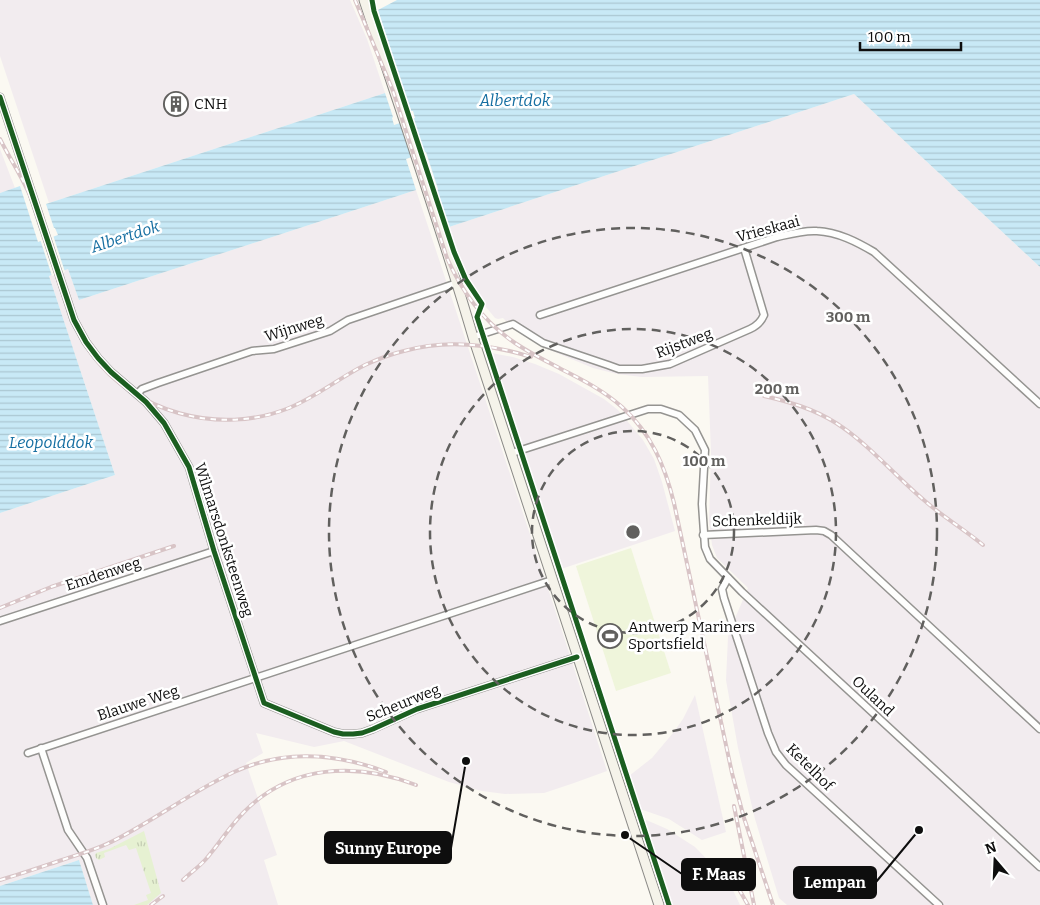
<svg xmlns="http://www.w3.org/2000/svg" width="1040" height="905" font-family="Bitter,serif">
  <defs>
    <pattern id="grass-tufts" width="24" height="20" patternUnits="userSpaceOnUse" patternTransform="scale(1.25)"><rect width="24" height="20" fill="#e6f1d2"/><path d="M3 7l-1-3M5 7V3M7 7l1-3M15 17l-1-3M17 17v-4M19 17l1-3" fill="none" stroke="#c4cdb3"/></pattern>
    <pattern id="water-rules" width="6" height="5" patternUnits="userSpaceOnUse" patternTransform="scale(1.25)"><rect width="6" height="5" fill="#c8e9f6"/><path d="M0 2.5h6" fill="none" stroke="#abc7d2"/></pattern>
  </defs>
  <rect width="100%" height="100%" fill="#fbf9f2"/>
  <g fill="#f2ecef">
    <path d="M0,0H350L367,39L385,93L49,203L0,56Z"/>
    <path d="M854,94L1040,267V905H787L779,898L755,819L738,748L726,680L728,637L730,630L748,588L717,558L712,545L709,521L711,452L708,376L642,377L617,374L593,368L545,348L516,331L503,318L498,319L495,318L477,296L464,274L449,227Z"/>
    <path d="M0,149L15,188L0,193Z"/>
    <path d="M416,190L564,637L607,771L574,783L544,793L505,794L482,791L449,782L344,741L314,747L256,733L263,753L246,763L277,855L264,860L278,905H93L79,860L0,886V513L115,475L49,276L68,269L79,300Z"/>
    <path d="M491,353L513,357L535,364L559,374L604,399L618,410L643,440L654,459L662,482L675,531L561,569Z"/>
    <path d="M695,695L726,832L702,840L669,819L640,809L629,776L652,758L673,733L683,719Z"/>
    <path d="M644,819L667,829L695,847L721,874L731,886L740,905H671Z"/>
  </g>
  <path fill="url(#grass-tufts)" d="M144,831L161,893L147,905H134L148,900L146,895L151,893L136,848L129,850L126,845L104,853L105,857L99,860L96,858L95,855L96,853L109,849Z"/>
  <path fill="#eff5db" d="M631,548L671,673L616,691L576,566Z"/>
  <g fill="url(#water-rules)">
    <path d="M397,0H1040V267L854,94L449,227L440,198H439L437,194L438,193L437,190L438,189L426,152L406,159L416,190L79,300L68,269L49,276L115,475L0,513V193L20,186L38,242L58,235L55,228H54L46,204L49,203L385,93L393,117L392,118L394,125L415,118L413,111H411L378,10Z"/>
    <path d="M79,860L93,905H0V886Z"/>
  </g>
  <path fill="#fbf9f2" d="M53,235L65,272L52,276L40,239Z"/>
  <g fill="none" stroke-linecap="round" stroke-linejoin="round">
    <defs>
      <g id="street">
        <path d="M0,97L74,320L86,342L98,358L111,372L146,402L164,423L189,467L214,551L264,703L334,732L343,734H353L362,733L373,729L417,709L577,657"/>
        <path d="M540,315L777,237C790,234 804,230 817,231C838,232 857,242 874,252L1040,404"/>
        <path d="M473,337L513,324L543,343L608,365L619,369H642L670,364L750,329C757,326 761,322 764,315L744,248"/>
        <path d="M137,394L142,389L158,383L252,351L274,349L330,331L348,320L457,283"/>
        <path d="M512,453L648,409H661L679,415L695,430L705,450L702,504L705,547L710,559L742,592L1040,867"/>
        <path d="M703,535L816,530L824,531L831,535L1040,729"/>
        <path d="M728,578L722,589L724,598L768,733L776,752L786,765L939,905"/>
        <path d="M0,621L214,551"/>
        <path d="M41,748L68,830L87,858L103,905"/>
        <path d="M28,753L552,580"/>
      </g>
      <path id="secondary" d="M364,0C401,112 440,224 473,337L659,905"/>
    </defs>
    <use href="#street" stroke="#959491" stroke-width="9"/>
    <use href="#secondary" stroke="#8b8a87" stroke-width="11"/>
    <use href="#street" stroke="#fefefd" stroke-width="6"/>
    <use href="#secondary" stroke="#f5f3ea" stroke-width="9"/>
    <defs>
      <g id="rail">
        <path d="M355,0L393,91L447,258C462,292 484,322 515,343C530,353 546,361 561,369C583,380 604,391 622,407C651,433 665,466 674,503L732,773L744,818L773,905"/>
        <path d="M0,139C12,163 27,184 36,210C44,234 52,258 59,282C68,306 75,329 90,351C132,413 220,436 289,408C316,397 339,378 365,365C378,359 391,354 404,351C446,339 490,344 531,357"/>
        <path d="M764,396C790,402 814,409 836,423C869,444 895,476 925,501C943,517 964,529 983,545"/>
        <path d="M0,608L51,587L174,546"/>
        <path d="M734,806L754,905"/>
        <path d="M727,871L740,891L748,905"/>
        <path d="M0,880C21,874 41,867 62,860C80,854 98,849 115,840C156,819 193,791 234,772C284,749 336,753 386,772"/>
        <path d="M183,880C190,873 199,867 206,859C219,844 230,826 244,812C291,764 357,762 416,785"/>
        <path d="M151,905L163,896"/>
      </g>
    </defs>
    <use href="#rail" stroke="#d8c4c6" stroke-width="4"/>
    <use href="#rail" stroke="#fff" stroke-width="2" stroke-dasharray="5.5" stroke-linecap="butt"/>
    <defs>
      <g id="cycleway">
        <path d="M372,0L374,11L454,252L466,280L482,304L477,317L669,905"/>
        <path d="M0,97L74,320L86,342L98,358L111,372L146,402L164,423L189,467L214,551L264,703L334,732L343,734H353L362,733L373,729L417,709L577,657"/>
      </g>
    </defs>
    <use href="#cycleway" stroke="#fff" stroke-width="8"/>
    <use href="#cycleway" stroke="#1b5e20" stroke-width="5"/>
  </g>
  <g fill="none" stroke="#61605e" stroke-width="2.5" stroke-dasharray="9 6">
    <circle cx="633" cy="532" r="101"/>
    <circle cx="633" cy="532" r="203"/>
    <circle cx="633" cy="532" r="304"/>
  </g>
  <defs>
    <symbol id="building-ring" viewBox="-11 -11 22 22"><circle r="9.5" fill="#fff" stroke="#61605e" stroke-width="1.5"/><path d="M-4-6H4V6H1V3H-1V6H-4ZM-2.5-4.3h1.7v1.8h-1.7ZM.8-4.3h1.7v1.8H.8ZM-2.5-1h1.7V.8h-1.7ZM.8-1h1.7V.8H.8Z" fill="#61605e"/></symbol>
    <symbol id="stadium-ring" viewBox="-11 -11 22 22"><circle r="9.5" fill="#fff" stroke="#61605e" stroke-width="1.5"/><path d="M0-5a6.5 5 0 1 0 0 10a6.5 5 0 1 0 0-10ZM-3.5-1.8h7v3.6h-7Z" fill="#61605e"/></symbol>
  </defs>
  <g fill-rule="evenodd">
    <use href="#building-ring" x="162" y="90" width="28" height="28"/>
    <use href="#stadium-ring" x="596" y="622" width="28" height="28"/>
  </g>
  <g text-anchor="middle" stroke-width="5" stroke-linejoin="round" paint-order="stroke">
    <g font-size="15" fill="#0e0e0e" stroke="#fff" text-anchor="start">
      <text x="194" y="109">CNH</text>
      <text x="628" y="632">Antwerp Mariners<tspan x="628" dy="17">Sportsfield</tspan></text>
    </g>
    <g font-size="15" fill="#0e0e0e" stroke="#fff">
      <text transform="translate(768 229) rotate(-15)" y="5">Vrieskaai</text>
      <text transform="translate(294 328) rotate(-17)" y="5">Wijnweg</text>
      <text transform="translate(684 343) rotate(-21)" y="5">Rijstweg</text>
      <text transform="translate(757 520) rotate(-2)" y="5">Schenkeldijk</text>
      <text transform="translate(224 540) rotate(72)" y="5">Wilmarsdonksteenweg</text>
      <text transform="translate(103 574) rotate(-18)" y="5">Emdenweg</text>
      <text transform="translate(873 696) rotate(43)" y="5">Ouland</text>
      <text transform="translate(138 703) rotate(-18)" y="5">Blauwe Weg</text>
      <text transform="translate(403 703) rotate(-22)" y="5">Scheurweg</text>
      <text transform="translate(810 767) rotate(45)" y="5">Ketelhof</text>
    </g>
    <g font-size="16" font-style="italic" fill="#156ea1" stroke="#fff">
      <text x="515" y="106">Albertdok</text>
      <text transform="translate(125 236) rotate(-18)" y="6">Albertdok</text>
      <text x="51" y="448">Leopolddok</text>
    </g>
  </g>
  <circle cx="633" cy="532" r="8" fill="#61605e" stroke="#fff" stroke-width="2.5"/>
  <g font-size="15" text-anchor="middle" font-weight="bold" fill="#61605e" stroke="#fff" stroke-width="5" stroke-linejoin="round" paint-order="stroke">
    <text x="848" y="322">300 m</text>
    <text x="777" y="394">200 m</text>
    <text x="704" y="466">100 m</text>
  </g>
  <path fill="none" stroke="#0e0e0e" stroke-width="2" d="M466 761L451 848M625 835L682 874M919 830L876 882"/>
  <g fill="#0e0e0e" stroke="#fff" stroke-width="2">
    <circle cx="466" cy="761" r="5"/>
    <circle cx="625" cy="835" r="5"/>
    <circle cx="919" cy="830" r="5"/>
  </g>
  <g fill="#0e0e0e" stroke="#0e0e0e" stroke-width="2">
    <rect x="325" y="832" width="126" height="31" rx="5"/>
    <rect x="682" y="859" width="73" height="31" rx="5"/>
    <rect x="794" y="867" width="82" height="31" rx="5"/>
  </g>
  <g font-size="16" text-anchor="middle" font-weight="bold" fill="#fff">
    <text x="388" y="854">Sunny Europe</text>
    <text x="719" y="880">F. Maas</text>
    <text x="835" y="888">Lempan</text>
  </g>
  <g transform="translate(995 860) rotate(341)" stroke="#ffffff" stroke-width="4" paint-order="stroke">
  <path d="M0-4L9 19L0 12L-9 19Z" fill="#0e0e0e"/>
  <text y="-8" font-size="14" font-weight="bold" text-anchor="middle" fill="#0e0e0e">N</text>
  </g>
  <path d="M860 42v8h101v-8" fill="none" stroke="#0e0e0e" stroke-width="2.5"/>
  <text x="868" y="42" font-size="15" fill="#0e0e0e" stroke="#ffffff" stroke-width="4" paint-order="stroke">100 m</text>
</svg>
